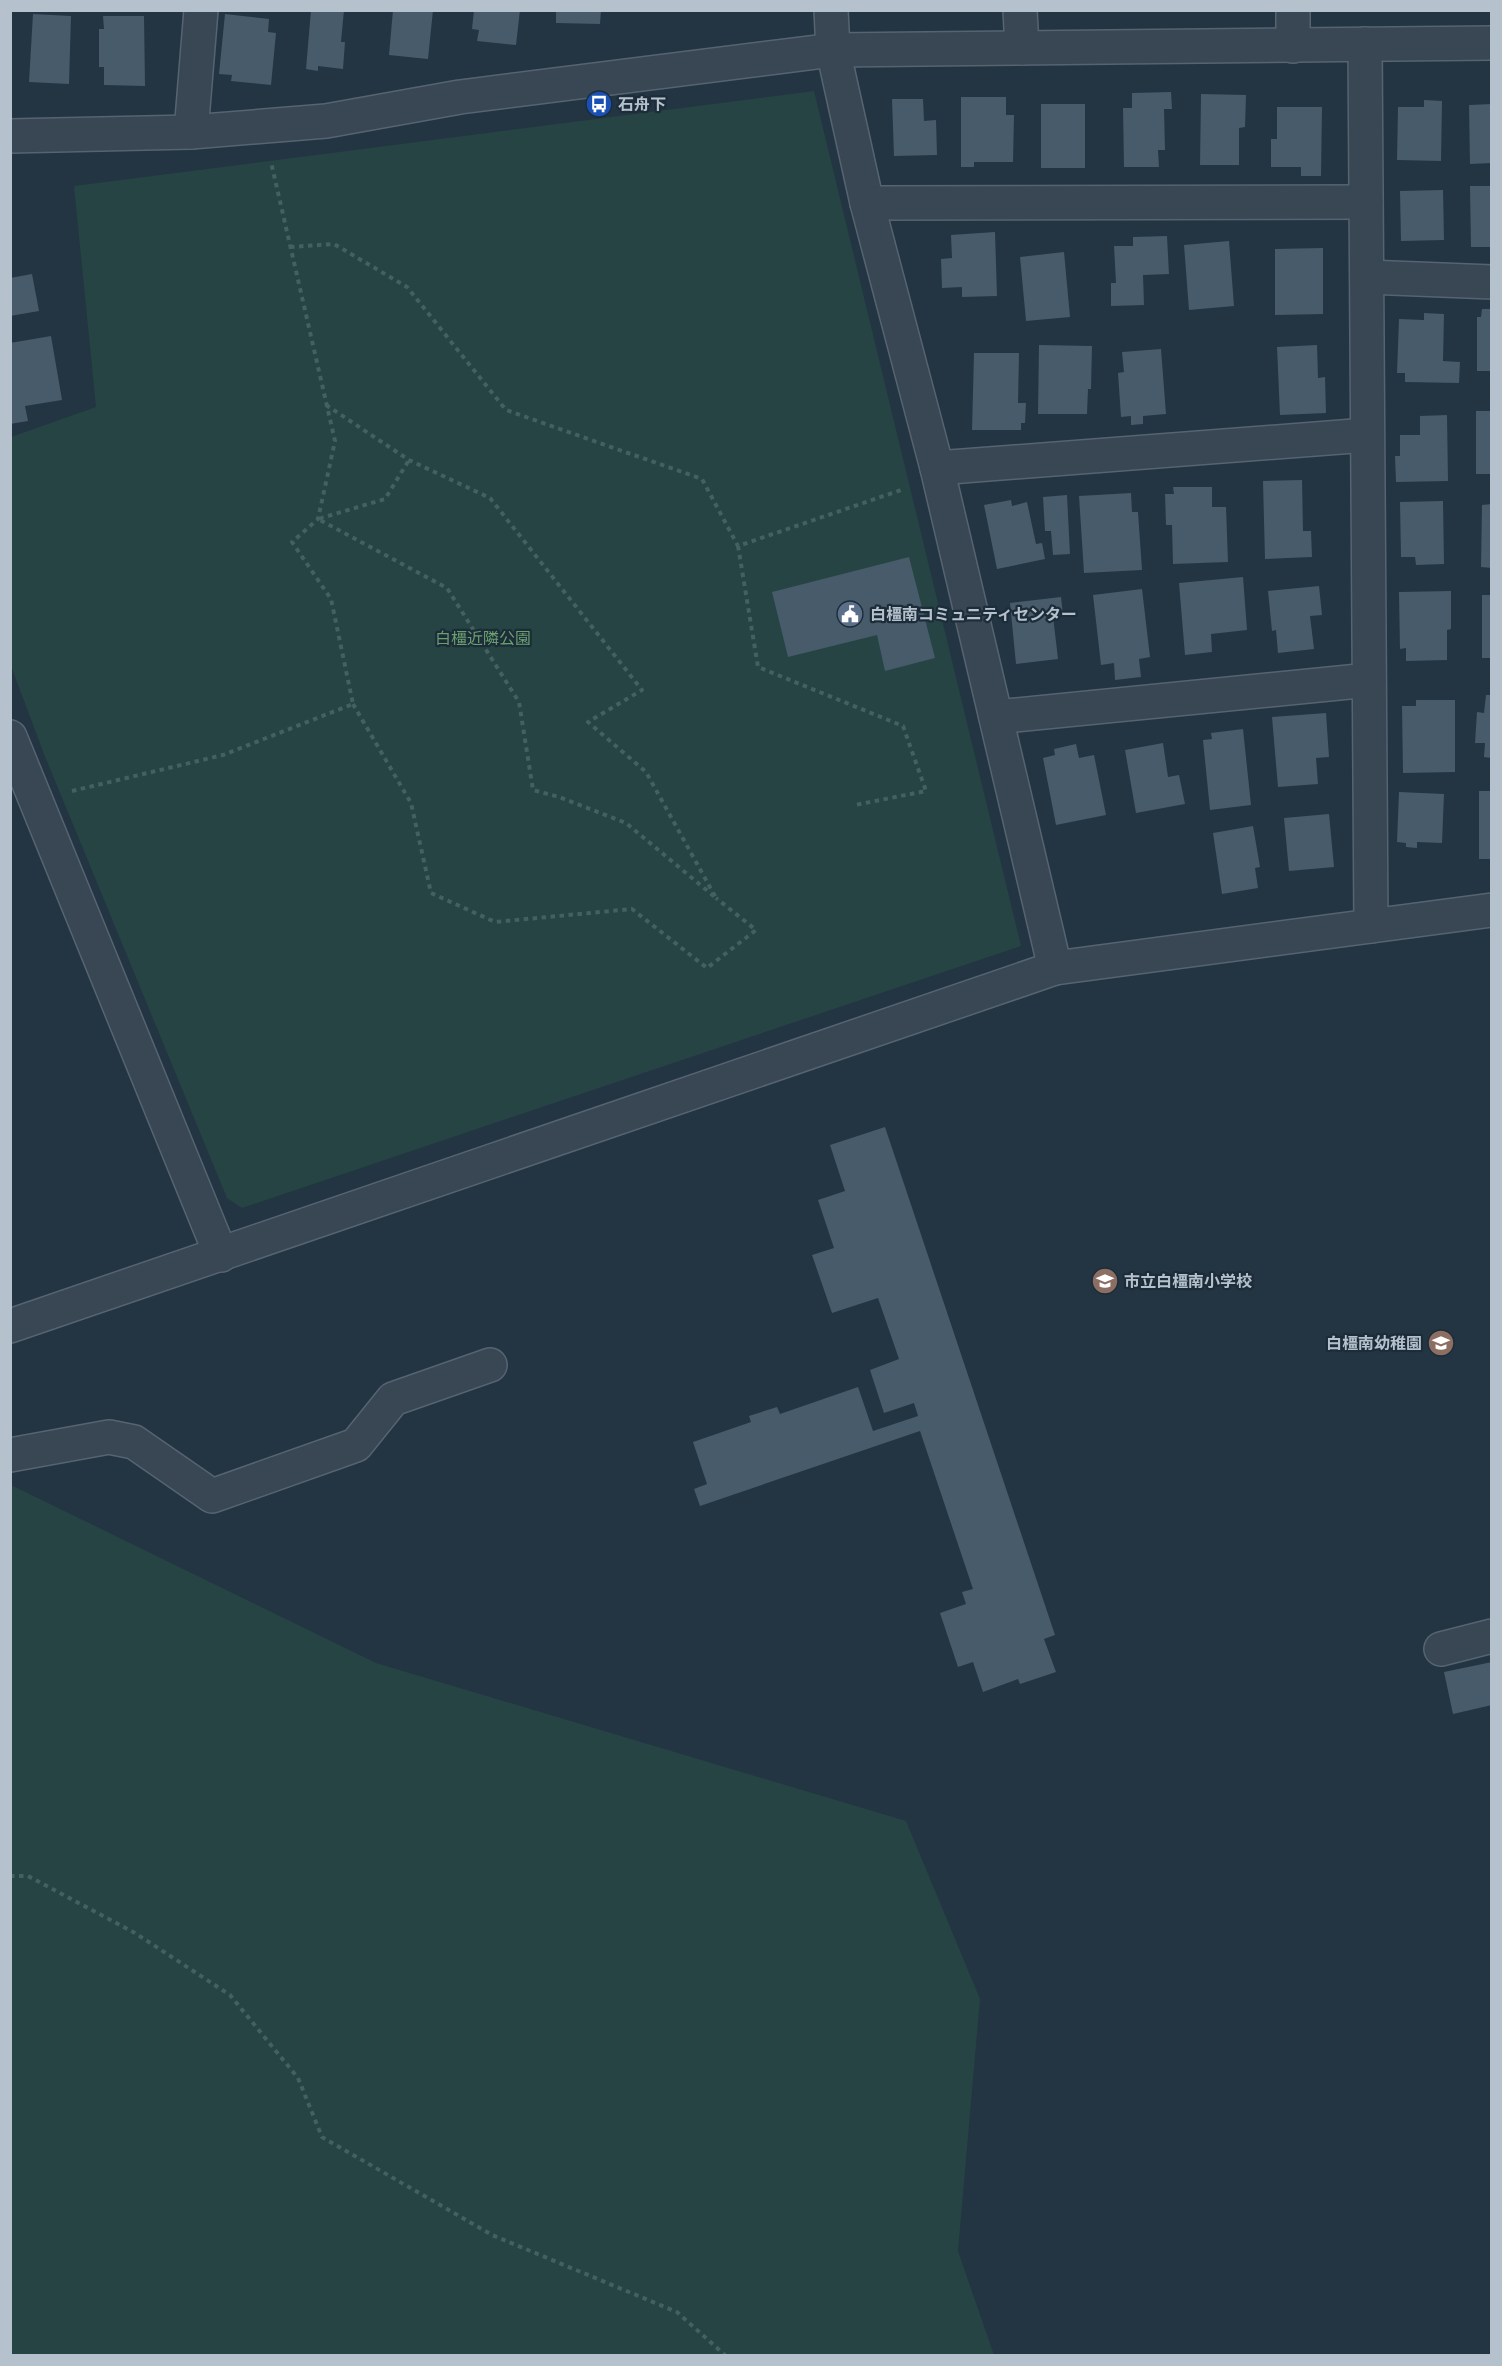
<svg xmlns="http://www.w3.org/2000/svg" width="1502" height="2366" font-family="Overpass,'Noto Sans JP',sans-serif">
  <rect width="100%" height="100%" fill="#233543"/>
  <g fill="#254443">
    <path d="M814,91L1021,946L242,1208L227,1198L44,754L11,666V437L96,407L74,186Z"/>
    <path d="M11,1485L376,1663L906,1821L980,1999L958,2251L994,2355H11Z"/>
  </g>
  <g fill="#475b6a">
    <path d="M311,10H344L341,42H345L343,69L318,66V71L306,69Z"/>
    <path d="M393,10H433L428,59L389,55Z"/>
    <path d="M474,10H520L516,45L477,41L479,30L472,29Z"/>
    <path d="M556,10H601L600,24L556,23Z"/>
    <path d="M33,14L71,16L69,84L29,82Z"/>
    <path d="M225,14L269,19L268,32L276,33L271,85L231,81L232,75L219,74Z"/>
    <path d="M103,16H144L145,86L104,85V67H99V29H104Z"/>
    <path d="M1171,92L1172,109H1164L1165,150H1158L1159,167H1124L1123,108H1132V93Z"/>
    <path d="M1201,94L1246,95L1245,127L1239,128V165H1200Z"/>
    <path d="M961,97H1006V115H1014L1013,162H974V167H961Z"/>
    <path d="M892,99H923L924,121L936,120L937,155L894,156Z"/>
    <path d="M1424,100L1442,101L1441,161L1397,160L1398,107H1424Z"/>
    <rect x="1041" y="104" width="44" height="64"/>
    <path d="M1492,104V163L1470,164L1469,105Z"/>
    <path d="M1277,107H1322L1321,176H1301V167H1271V139H1277Z"/>
    <path d="M1470,186H1492V247H1471Z"/>
    <path d="M1443,190L1444,240L1401,241L1400,191Z"/>
    <path d="M995,232L997,296L962,297V287L942,288L941,259L952,258L951,235Z"/>
    <path d="M1167,236L1169,274L1143,275L1144,305L1111,306V283H1116L1114,246H1133V237Z"/>
    <path d="M1229,241L1234,306L1189,310L1184,245Z"/>
    <path d="M1323,248V314L1275,315V249Z"/>
    <path d="M1064,252L1070,317L1026,321L1020,257Z"/>
    <path d="M32,274L39,311L10,316V278Z"/>
    <path d="M1482,309H1492V371H1477V317H1481Z"/>
    <path d="M1424,313L1444,314L1443,361L1460,362L1459,383L1405,382V373H1397L1399,319L1424,320Z"/>
    <path d="M51,336L62,400L25,406L28,421L10,424V343Z"/>
    <path d="M1039,345L1092,346L1091,389H1088L1087,414H1038Z"/>
    <path d="M1317,345L1318,378L1325,377L1326,413L1280,415L1277,347Z"/>
    <path d="M1161,349L1166,414L1143,416V424L1131,425V416L1121,417L1118,373L1124,372L1122,352Z"/>
    <path d="M974,353H1019L1018,403H1026L1025,423H1021V430H972Z"/>
    <rect x="1476" y="411" width="16" height="63"/>
    <path d="M1447,415L1448,481L1396,482L1395,456H1400V435H1420V416Z"/>
    <path d="M1302,480L1303,531H1311L1312,557L1265,559L1263,481Z"/>
    <path d="M1173,487H1212V507H1226L1228,562L1173,564L1172,525H1166L1165,494H1174Z"/>
    <path d="M1131,493L1132,512H1138L1142,570L1084,573L1079,496Z"/>
    <path d="M1067,495L1070,554L1053,555L1051,531H1045L1043,497Z"/>
    <path d="M1011,500L1012,506L1027,502L1036,544L1042,543L1045,559L997,569L984,505Z"/>
    <path d="M1443,501L1444,564L1416,565L1415,557H1401L1400,502Z"/>
    <path d="M1492,504V568L1481,567L1482,505Z"/>
    <path d="M909,557L935,658L885,671L877,635L788,657L772,592Z"/>
    <path d="M1243,577L1247,630L1211,634L1212,652L1185,655L1179,583Z"/>
    <path d="M1319,586L1322,615L1310,616L1314,649L1278,653L1276,630L1272,631L1268,591Z"/>
    <path d="M1142,589L1150,657L1139,659L1141,677L1115,680L1114,663L1101,665L1093,595Z"/>
    <path d="M1451,591V629L1447,630V660L1406,661V648L1400,649L1399,592Z"/>
    <rect x="1482" y="595" width="10" height="63"/>
    <path d="M1061,597L1063,615L1053,616L1058,659L1016,664L1010,603Z"/>
    <path d="M1486,695H1492V758L1484,757L1485,743H1475L1477,712L1484,713Z"/>
    <path d="M1416,700H1455V772L1403,773L1402,706H1416Z"/>
    <path d="M1326,713L1329,757L1316,758L1318,784L1278,787L1272,717Z"/>
    <path d="M1243,729L1251,805L1210,810L1203,740L1212,739L1211,733Z"/>
    <path d="M1163,743L1168,777L1179,775L1185,804L1136,813L1125,750Z"/>
    <path d="M1076,744L1079,758L1094,755L1106,815L1056,825L1043,758L1055,755L1054,749Z"/>
    <rect x="1479" y="791" width="13" height="68"/>
    <path d="M1399,792L1444,794L1442,843L1417,842V848L1406,847V843L1397,842Z"/>
    <path d="M1329,814L1334,867L1289,871L1284,818Z"/>
    <path d="M1253,826L1260,867L1255,868L1258,888L1222,894L1213,833Z"/>
    <path d="M885,1127L1055,1635L1044,1639L1056,1672L1020,1684L1018,1679L983,1692L973,1662L958,1667L940,1613L966,1604L962,1592L973,1589L920,1431L700,1506L694,1489L707,1484L693,1442L751,1422L749,1416L777,1407L780,1414L858,1387L873,1431L918,1416L914,1403L884,1413L870,1370L899,1359L878,1298L832,1313L812,1255L834,1248L818,1200L845,1191L830,1145Z"/>
    <path d="M1492,1662V1705L1453,1714L1444,1672Z"/>
  </g>
  <g fill="none" stroke-linecap="round" stroke-linejoin="round">
    <defs>
      <g id="minor">
        <path d="M831,10L833,50L867,203L937,468L1055,968"/>
        <path d="M1020,10L1022,48"/>
        <path d="M1293,10V46"/>
        <path d="M1365,44L1371,926"/>
        <path d="M191,132L201,10"/>
        <path d="M10,136L191,132L326,121L460,97L833,50L1492,43"/>
        <path d="M867,203L1366,202"/>
        <path d="M1367,277L1492,282"/>
        <path d="M937,468L1367,435"/>
        <path d="M996,717L1369,680"/>
        <path d="M10,737L221,1255"/>
        <path d="M10,1326L1055,968L1492,910"/>
        <path d="M10,1455L109,1437L134,1442L212,1496L356,1445L393,1399L490,1365"/>
        <path d="M1441,1649L1492,1636"/>
      </g>
    </defs>
    <use href="#minor" stroke="#566470" stroke-width="36"/>
    <g stroke="#44605f" stroke-width="4" stroke-dasharray="4.5 4.5" stroke-linecap="butt">
      <path d="M290,247L334,244L407,287L506,410L702,479L738,546L904,489"/>
      <path d="M326,405L409,460L490,498L642,690L588,722L646,772L716,898L626,823L559,797L533,790L519,702L447,588L318,519L385,499L409,460"/>
      <path d="M738,546L758,667L903,726L926,791L855,805"/>
      <path d="M353,704L411,803L431,893L495,922L632,909L707,968L756,930L716,898"/>
      <path d="M72,791L223,755L353,704L331,599L292,542L318,519L335,441L271,162"/>
      <path d="M10,1876H28L135,1933L230,1995L298,2078L322,2137L492,2235L677,2312L726,2356"/>
    </g>
    <use href="#minor" stroke="#384753" stroke-width="33"/>
  </g>
  <defs>
    <symbol id="bus-disc" viewBox="-11 -11 22 22"><circle r="9.5" fill="#1a4fb4" stroke="#1c2c38"/><path d="M-5-6H5V4H4V6H2V4H-2V6H-4V4H-5ZM-3.5-4V0h7V-4ZM-3.5 1.2v1.5H-2V1.2ZM2 1.2v1.5H3.5V1.2Z" fill="#fff"/></symbol>
    <symbol id="civic-disc" viewBox="-11 -11 22 22"><circle r="9.5" fill="#5c6f8a" stroke="#1c2c38"/><path d="M-.6-6.5H3V-4.5H.6V-3L4-1V1h2V6H-6V1h2V-1L-.6-3ZM-1.2 2.5V6h2.4V2.5Z" fill="#fff"/></symbol>
    <symbol id="school-disc" viewBox="-11 -11 22 22"><circle r="9.5" fill="#8d6e63" stroke="#1c2c38"/><path d="M0-5L7-2L0 1L-7-2ZM-4 1L0 2.5L4 1V4Q0 6-4 4Z" fill="#fff"/></symbol>
  </defs>
  <g fill-rule="evenodd">
    <use href="#bus-disc" x="584" y="89" width="30" height="30"/>
    <use href="#civic-disc" x="835" y="599" width="30" height="30"/>
    <use href="#school-disc" x="1090" y="1266" width="30" height="30"/>
    <use href="#school-disc" x="1426" y="1328" width="30" height="30"/>
  </g>
  <g text-anchor="middle" stroke-width="4.5" stroke-linejoin="round" paint-order="stroke">
    <g font-size="16" font-weight="bold" fill="#b5c1cd" stroke="#1c2c38" text-anchor="start">
      <text x="618" y="110">石舟下</text>
      <text x="870" y="620">白橿南コミュニティセンター</text>
      <text x="1124" y="1287">市立白橿南小学校</text>
      <text x="1422" y="1349" text-anchor="end">白橿南幼稚園</text>
    </g>
    <g font-size="16" fill="#69a06e" stroke="#1c2c38">
      <text x="483" y="644">白橿近隣公園</text>
    </g>
  </g>
  <rect width="1502" height="2366" fill="none" stroke="#b5c1cd" stroke-width="24"/>
</svg>
